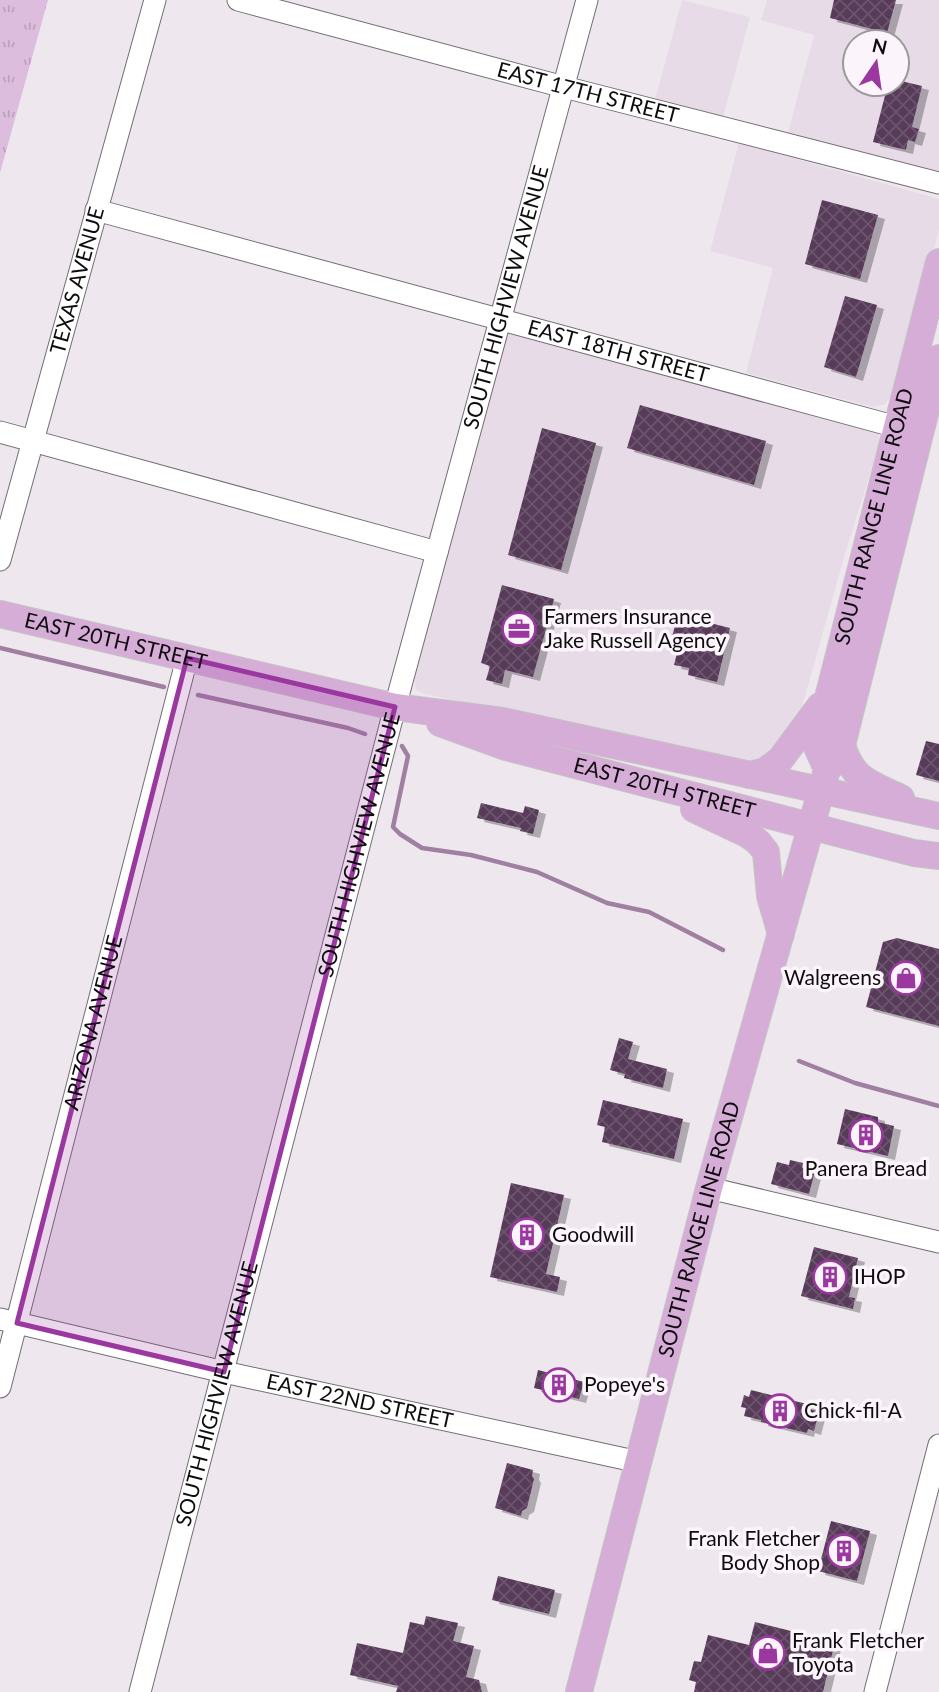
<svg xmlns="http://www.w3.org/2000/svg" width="939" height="1692" font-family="Lato,sans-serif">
  <defs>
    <pattern id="park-tufts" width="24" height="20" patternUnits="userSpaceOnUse" patternTransform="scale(1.75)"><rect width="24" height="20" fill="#dcbddd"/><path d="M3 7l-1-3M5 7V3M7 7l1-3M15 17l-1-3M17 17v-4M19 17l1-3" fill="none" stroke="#bca1bc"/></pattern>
    <pattern id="building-cross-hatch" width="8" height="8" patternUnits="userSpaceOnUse" patternTransform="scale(1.75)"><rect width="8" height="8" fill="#583b59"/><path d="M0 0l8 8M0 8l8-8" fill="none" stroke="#6b546c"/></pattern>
    <filter id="shadow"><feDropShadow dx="7" dy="4" stdDeviation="0" flood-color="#0004"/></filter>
  </defs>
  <rect width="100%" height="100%" fill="#eee8ee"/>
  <g fill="#e7dbe7" fill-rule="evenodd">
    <path d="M682,0L750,17L723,118L655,100Z"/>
    <path d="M767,0H939V171L840,150L787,136L814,35L761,20ZM855,42H897V84H855Z"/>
    <path d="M739,143L939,199V230L893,394L885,404L873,407L746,373L773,268L710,251Z"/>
    <path d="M519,331L878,431L880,442L845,554L802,707L781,752L756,766L618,739L422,693L416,690L414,677L507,339L509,334Z"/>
  </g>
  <path fill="url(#park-tufts)" d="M0,0H48L0,173Z"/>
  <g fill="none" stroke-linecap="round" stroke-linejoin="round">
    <g stroke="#a080a1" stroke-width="4.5">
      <path d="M0,648L164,687"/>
      <path d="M198,695L348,728L365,734"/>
      <path d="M402,746L408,756L393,827L400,834L422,848L471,855L537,872L607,903L649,912L723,950"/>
      <path d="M799,1061L855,1083L939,1106"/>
    </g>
  </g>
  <g fill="url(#building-cross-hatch)" filter="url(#shadow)">
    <path d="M834,0H896L887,33L830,18Z"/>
    <path d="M897,80L922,86L912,127L919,129L915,142L908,140L906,150L873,142L888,84H897Z"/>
    <path d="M822,200L878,215L860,279L805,264Z"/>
    <path d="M845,296L877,305L856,377L824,367Z"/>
    <path d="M640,405L766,441L754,485L627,448Z"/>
    <path d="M542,428L596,443L561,570L508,555Z"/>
    <path d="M502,585L554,599L533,677L505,670L502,684L486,680L490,666L481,663Z"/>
    <path d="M678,615L730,628L717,682L688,675L689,668L674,665L677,653L668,651Z"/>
    <path d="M926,741L939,744V781L916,775Z"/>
    <path d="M481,803L523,813L525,806L539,810L533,834L520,831L521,828L477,818Z"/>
    <path d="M897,938L939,949V1026L866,1007L883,942Z"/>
    <path d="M619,1038L633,1042L628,1059L667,1069L663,1088L624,1078L625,1074L610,1070Z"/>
    <path d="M603,1100L683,1119L674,1159L602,1142L605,1127L597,1125Z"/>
    <path d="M845,1109L878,1117V1122L894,1126L888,1156L837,1144Z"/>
    <path d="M790,1160L803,1163L802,1168L815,1171L809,1194L771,1184L777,1162L789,1165Z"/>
    <path d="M511,1183L564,1195L546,1274L560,1277L557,1292L490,1277Z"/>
    <path d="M814,1247L858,1258L849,1297L855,1298L853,1309L801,1296Z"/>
    <path d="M538,1370L584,1382L579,1399L534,1388Z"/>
    <path d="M751,1390L811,1405L810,1409L819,1412L814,1431L808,1429L807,1433L761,1422V1420L744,1416L746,1408L741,1407L744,1395L749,1397Z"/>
    <path d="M507,1463L533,1470L532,1476L534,1479L527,1508L522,1511L521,1516L495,1508Z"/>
    <path d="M831,1521L870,1531L857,1581L818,1571Z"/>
    <path d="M498,1576L555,1590L549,1614L492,1600Z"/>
    <path d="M426,1616L458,1623L453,1641L474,1646L466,1677L479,1680L482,1692H396L398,1686L350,1675L357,1643L403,1653L410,1622L424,1625Z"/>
    <path d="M755,1622L835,1642L823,1692H694L696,1682L689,1680L694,1661L701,1662L708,1635L749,1645Z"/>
  </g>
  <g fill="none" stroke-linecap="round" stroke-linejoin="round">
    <defs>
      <g id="minor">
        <path id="s1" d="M238,0L564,87L939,183"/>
        <path id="s2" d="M96,210L897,427"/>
        <path d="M0,432L437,552"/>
        <path id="s3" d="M0,560L155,0"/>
        <path d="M709,1188L939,1242"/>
        <path id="s4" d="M0,1319L224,1372L639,1462"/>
        <path id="s5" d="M0,1387L187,658"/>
        <path id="s6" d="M140,1692L395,707L587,0"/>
        <path d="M875,1692L939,1445"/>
      </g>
      <g id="major">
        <path id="s7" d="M0,614L395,707L503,721L939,816"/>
        <path id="s8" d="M440,723L506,747L914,853L939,856"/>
        <path d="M842,745C853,781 870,783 901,798"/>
        <path d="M827,769L837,760L842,745L939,358"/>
        <path d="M749,775L765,771L780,760L820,706"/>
        <path d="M694,809L747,834L758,842L766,852L770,896L781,934"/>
        <path id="s9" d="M579,1692L709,1188L825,777L827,769L816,745L939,262"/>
      </g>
    </defs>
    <use href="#minor" stroke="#736e73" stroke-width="23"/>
    <use href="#major" stroke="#c5c5c5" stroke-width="28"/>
    <use href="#minor" stroke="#fff" stroke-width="21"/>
    <use href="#major" stroke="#d5add7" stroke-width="26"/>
  </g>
  <path fill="#9a38a0" fill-opacity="0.2" stroke="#9a38a0" stroke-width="5" stroke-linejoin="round" d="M187,658L395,707L224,1372L17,1323Z"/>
  <defs>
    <symbol id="office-ring" viewBox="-11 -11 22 22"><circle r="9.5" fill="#fbf5fb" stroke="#9a38a0" stroke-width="1.5"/><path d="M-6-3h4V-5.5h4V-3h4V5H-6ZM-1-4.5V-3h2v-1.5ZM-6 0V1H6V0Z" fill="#9a38a0"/></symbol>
    <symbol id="shop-ring" viewBox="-11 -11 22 22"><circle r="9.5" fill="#fbf5fb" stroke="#9a38a0" stroke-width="1.5"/><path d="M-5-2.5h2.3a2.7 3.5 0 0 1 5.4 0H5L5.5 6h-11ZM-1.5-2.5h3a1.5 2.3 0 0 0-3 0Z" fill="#9a38a0"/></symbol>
    <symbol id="building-ring" viewBox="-11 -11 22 22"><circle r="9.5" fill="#fbf5fb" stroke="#9a38a0" stroke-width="1.5"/><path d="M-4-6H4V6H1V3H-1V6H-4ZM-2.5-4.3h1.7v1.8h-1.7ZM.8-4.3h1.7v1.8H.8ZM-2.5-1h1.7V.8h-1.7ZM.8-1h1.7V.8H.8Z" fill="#9a38a0"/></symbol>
  </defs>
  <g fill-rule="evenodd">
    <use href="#office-ring" x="500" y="610" width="38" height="38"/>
    <use href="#shop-ring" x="887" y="959" width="38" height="38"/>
    <use href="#building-ring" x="847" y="1116" width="38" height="38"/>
    <use href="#building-ring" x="508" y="1216" width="38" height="38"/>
    <use href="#building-ring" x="811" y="1258" width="38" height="38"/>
    <use href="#building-ring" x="540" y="1366" width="38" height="38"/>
    <use href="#building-ring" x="761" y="1392" width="38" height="38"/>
    <use href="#building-ring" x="825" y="1532" width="38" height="38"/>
    <use href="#shop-ring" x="749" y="1634" width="38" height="38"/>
  </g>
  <g text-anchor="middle" stroke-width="7" stroke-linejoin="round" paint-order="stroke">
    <g font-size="21" fill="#0e0c0e" stroke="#fbf5fb">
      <text dy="7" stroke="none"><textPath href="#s1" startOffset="362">EAST 17TH STREET</textPath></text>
      <text dy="7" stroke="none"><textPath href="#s3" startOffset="290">TEXAS AVENUE</textPath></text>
      <text dy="7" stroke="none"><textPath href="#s6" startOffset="1442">SOUTH HIGHVIEW AVENUE</textPath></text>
      <text dy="7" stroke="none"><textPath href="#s2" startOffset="541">EAST 18TH STREET</textPath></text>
      <text dy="7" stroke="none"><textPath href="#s9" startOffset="1218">SOUTH RANGE LINE ROAD</textPath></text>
      <text dy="7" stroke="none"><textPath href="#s7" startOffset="119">EAST 20TH STREET</textPath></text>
      <text dy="7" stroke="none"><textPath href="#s8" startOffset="234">EAST 20TH STREET</textPath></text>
      <text dy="7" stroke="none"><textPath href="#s6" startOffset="875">SOUTH HIGHVIEW AVENUE</textPath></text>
      <text dy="7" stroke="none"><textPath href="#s5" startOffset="376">ARIZONA AVENUE</textPath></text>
      <text dy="7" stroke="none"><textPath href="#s9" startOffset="478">SOUTH RANGE LINE ROAD</textPath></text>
      <text dy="7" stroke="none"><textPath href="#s6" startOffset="308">SOUTH HIGHVIEW AVENUE</textPath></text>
      <text dy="7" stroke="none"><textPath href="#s4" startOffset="369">EAST 22ND STREET</textPath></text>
    </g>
    <g font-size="21" fill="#0e0c0e" stroke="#fbf5fb" text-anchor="start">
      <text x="544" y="624">Farmers Insurance<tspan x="544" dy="24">Jake Russell Agency</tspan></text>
      <text x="881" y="985" text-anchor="end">Walgreens</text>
      <text x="866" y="1176" text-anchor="middle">Panera Bread</text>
      <text x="552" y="1242">Goodwill</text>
      <text x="854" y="1284">IHOP</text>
      <text x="584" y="1392">Popeye's</text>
      <text x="804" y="1418">Chick-fil-A</text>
      <text x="820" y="1546" text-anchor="end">Frank Fletcher<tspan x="820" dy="24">Body Shop</tspan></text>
      <text x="792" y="1648">Frank Fletcher<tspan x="792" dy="24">Toyota</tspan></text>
    </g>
  </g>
  <g transform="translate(876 63) rotate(13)"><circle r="33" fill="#fbf5fb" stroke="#9c989c" stroke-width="2"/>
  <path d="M0-5L12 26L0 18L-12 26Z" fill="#9a38a0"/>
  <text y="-10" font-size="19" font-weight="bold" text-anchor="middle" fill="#0e0c0e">N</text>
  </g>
</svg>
